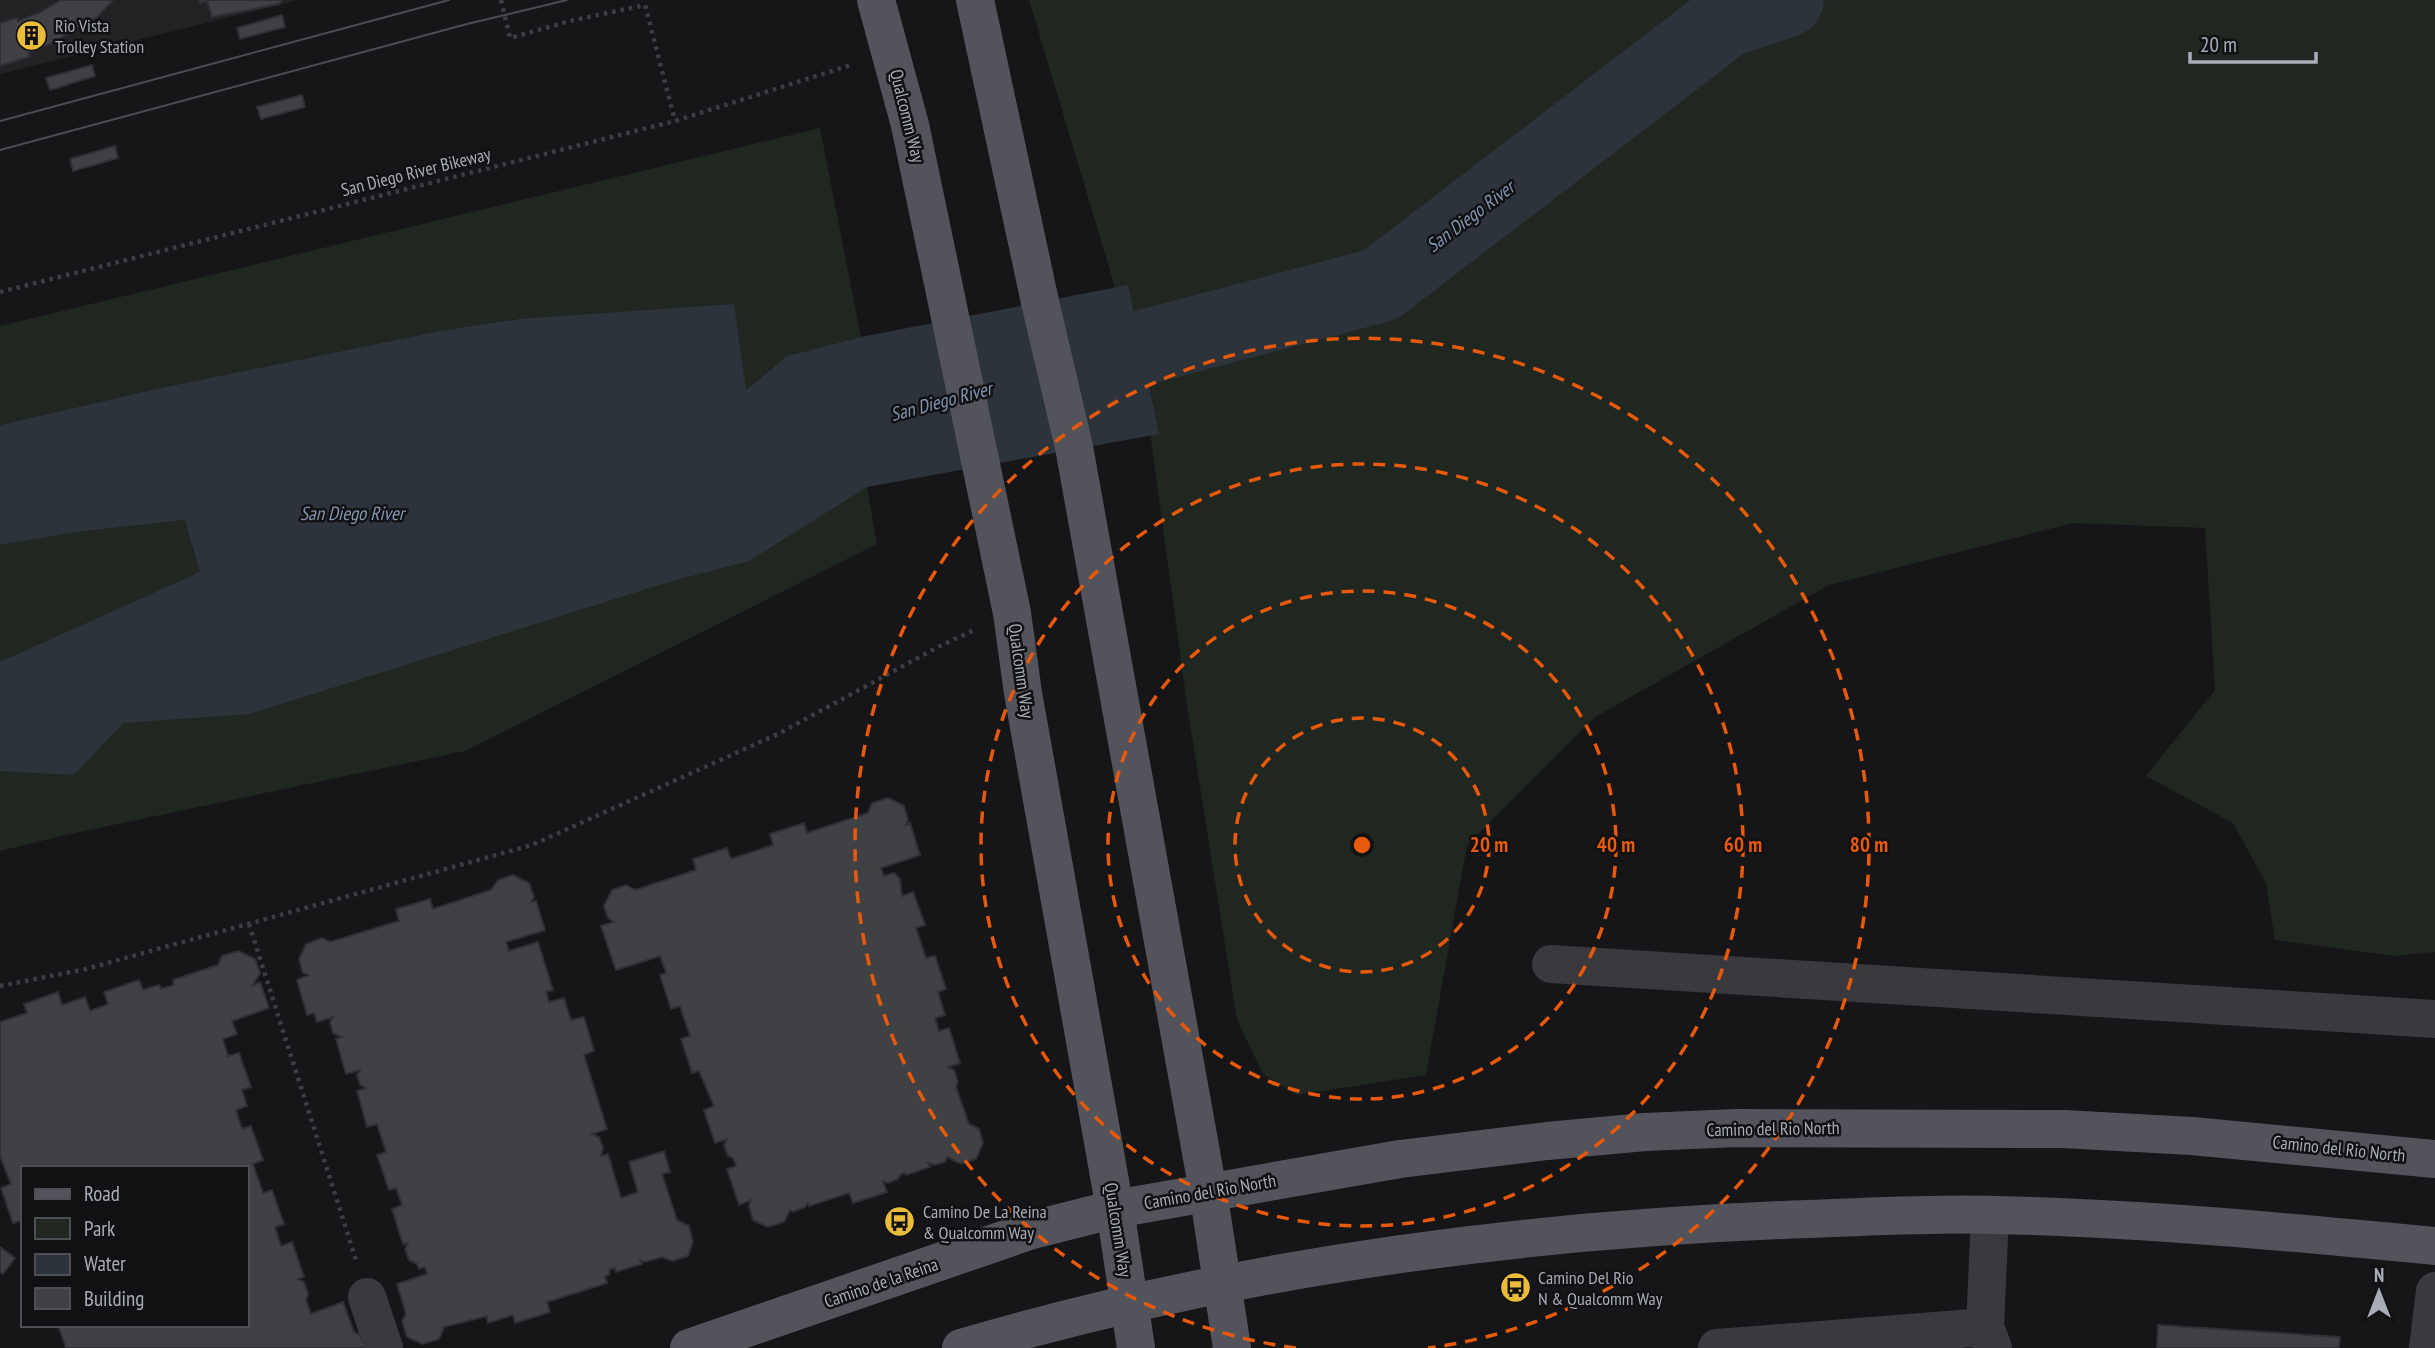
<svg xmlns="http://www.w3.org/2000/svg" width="2435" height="1348" font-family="'PT Sans Narrow',sans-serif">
  <rect width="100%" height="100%" fill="#161618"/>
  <path fill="#222225" d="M0,0H300L0,74Z"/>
  <g fill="#202721">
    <path d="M1029,0H2435V952L2395,956L2275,940L2266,883L2233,823L2146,776L2215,690L2205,528L2073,523L1829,585L1595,717L1467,845L1426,1075L1297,1095L1263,1074L1237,1020L1188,711L1143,381Z"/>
    <path d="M820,128L861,337L787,356L746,390L519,319L440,331L156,389L0,425V326Z"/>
    <path d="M867,487L877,544L465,751L70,834L0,851V545L77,532L185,520Z"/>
  </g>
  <path fill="#2c333b" d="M1128,285L1159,434L867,487L749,561L672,581L249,714L123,723L74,775L0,771V662L200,572L185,520L77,532L0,545V425L156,389L440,331L519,319L734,304L746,390L787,356L861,337Z"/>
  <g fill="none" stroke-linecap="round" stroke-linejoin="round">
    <path stroke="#2c333b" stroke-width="75" d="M1039,375L1380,285L1726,20L1786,0"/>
  </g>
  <g fill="#404145" stroke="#303034" stroke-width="2">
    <path d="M61,0H113L97,17L54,42L29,53V57L0,66V23L17,18L18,21L39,13Z"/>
    <path d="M199,0H282L279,4L212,17L207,1L200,3Z"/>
    <path d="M282,15L285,27L240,39L237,28Z"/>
    <path d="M92,65L95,76L50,90L46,78Z"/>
    <path d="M302,95L305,107L261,119L257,107Z"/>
    <path d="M115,146L118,158L73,171L70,159Z"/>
    <path d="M888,798L904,806L908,820L906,825L910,823L920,855L881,868L884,876L894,873L900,879L902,896L913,892L925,925L916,928L926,958L935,956L946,989L938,992L945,1015L935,1018L939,1031L949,1028L960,1063L948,1067L954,1070L958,1082L956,1087L969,1124L979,1129L983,1143L976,1159L961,1164L947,1157L945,1162L934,1165L928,1163L930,1167L906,1175L905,1173L901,1174L898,1179L888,1183L883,1181L887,1192L853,1203L849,1193L809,1206L808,1203L805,1207L793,1212L790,1210L784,1222L768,1227L753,1220L749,1206L751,1200L739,1205L727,1169L736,1166L733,1158L728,1156L724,1145L727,1139L715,1143L704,1110L714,1106L699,1071L692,1073L681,1039L690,1036L680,1006L671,1009L660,975L666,973L660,956L616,970L601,926L614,922L608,918L604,906L612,890L626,885L635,890L696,870L693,859L727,848L731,859L773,845L770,834L804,823L807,833L868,813L872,803Z"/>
    <path d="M513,875L529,883L534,897L531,902L536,901L545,930L506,942L509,951L538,942L553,990L546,992L549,1002L564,998L571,1020L584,1017L594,1051L584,1055L607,1129L592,1134L599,1137L603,1148L601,1156L608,1154L621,1198L638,1192L629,1162L664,1151L670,1172L662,1174L677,1220L689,1226L693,1242L688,1256L673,1261L662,1257L645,1262L640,1260L642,1264L616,1272L615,1268L610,1269L609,1275L605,1276L607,1283L547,1302L550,1312L515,1323L513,1315L488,1323L487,1316L444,1327L439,1339L423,1344L407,1337L402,1321L406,1314L397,1284L427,1274L425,1267L419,1269L417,1264L409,1260L405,1249L408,1243L403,1244L392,1209L402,1205L396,1188L389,1190L377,1155L386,1152L377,1124L367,1127L357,1091L366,1088L360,1085L357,1075L360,1070L346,1074L336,1039L342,1037L333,1033L330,1022L333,1017L317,1022L314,1013L307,1015L297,980L308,975L303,973L299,959L306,944L322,938L330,942L399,921L396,909L430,899L433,909L491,890L498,880Z"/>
    <path d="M238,951L255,959L260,973L253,985L260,982L269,1008L232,1021L237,1034L223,1039L228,1056L239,1053L251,1087L242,1090L247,1106L236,1110L242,1129L251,1126L263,1160L253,1164L263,1193L272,1190L284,1224L275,1227L281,1246L292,1242L304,1277L298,1279L304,1282L308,1294L306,1300L311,1314L343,1302L354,1332L360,1335L365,1348H66L58,1325H247V1168H23V1220L13,1223L1,1188L11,1184L0,1156V1022L27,1013L24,1004L58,992L62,1005L85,997L90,1011L108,1004L104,992L139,980L143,990L159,985L161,989L174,985L173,980L218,965L222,956Z"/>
    <path d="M0,1247L15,1258L3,1274L0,1272Z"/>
    <path d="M2158,1325L2340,1337L2339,1348H2157Z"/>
  </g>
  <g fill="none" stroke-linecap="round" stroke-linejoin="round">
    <g stroke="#3d3e43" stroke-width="4.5" stroke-dasharray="3.5 5" stroke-linecap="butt">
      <path d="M501,0L510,38L570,21L645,5L675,121"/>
      <path d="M0,292L675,121L851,65"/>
      <path d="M249,924L356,1260"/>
      <path d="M0,986L86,969L532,845L778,734L938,647L974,630"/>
    </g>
    <g stroke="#39393e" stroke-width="38">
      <path d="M1551,964L2435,1019"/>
      <path d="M1990,1215L1985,1327L1993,1348"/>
      <path d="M367,1297L384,1348"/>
      <path d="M1717,1348L1985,1327"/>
      <path d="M2428,1348L2435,1291"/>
    </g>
    <g stroke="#53545b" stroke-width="38">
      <path d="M876,0L910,125L1012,613L1023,693L1115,1209L1136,1348"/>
      <path d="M975,0L1040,302L1074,447L1208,1191L1232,1348"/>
      <path d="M689,1348L1032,1230L1115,1209L1400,1159L1547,1141L1645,1132L1736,1128L2063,1129L2192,1136L2435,1159"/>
      <path d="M961,1348C1236,1267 1522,1229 1808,1219C1870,1217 1933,1213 1995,1215C2142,1218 2288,1232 2435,1246"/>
    </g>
    <g stroke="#4c4d53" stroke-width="2">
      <path d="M0,121L449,0"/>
      <path d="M0,150L467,24L567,0"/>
    </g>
  </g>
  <g fill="none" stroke="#e8590c" stroke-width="3.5" stroke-dasharray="12 9">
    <circle cx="1362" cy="845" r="127"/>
    <circle cx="1362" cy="845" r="254"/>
    <circle cx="1362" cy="845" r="381"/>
    <path d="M1296 1348A507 507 0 1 1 1428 1348"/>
  </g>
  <defs>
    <symbol id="building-disc" viewBox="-11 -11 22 22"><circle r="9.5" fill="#ebbc3a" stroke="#111113"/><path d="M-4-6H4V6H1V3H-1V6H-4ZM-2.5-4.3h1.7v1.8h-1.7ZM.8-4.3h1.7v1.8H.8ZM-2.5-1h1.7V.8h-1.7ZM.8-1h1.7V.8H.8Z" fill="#111"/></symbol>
    <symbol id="bus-disc" viewBox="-11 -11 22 22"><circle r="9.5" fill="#ebbc3a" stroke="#111113"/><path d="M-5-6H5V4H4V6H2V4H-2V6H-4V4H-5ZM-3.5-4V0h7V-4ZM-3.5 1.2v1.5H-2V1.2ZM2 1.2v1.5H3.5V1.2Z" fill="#111"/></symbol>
  </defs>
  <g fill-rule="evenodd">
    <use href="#building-disc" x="14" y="18" width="35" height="35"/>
    <use href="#bus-disc" x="882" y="1204" width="35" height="35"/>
    <use href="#bus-disc" x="1498" y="1270" width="35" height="35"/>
  </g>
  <g text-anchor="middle" stroke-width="5" stroke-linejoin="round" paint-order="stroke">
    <g font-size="18" fill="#a8acb7" stroke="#111113" text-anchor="start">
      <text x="55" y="32">Rio Vista<tspan x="55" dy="21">Trolley Station</tspan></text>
      <text x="923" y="1218">Camino De La Reina<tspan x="923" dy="21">&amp; Qualcomm Way</tspan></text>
      <text x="1538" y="1284">Camino Del Rio<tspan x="1538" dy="21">N &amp; Qualcomm Way</tspan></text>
    </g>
    <g font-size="18" fill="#a8acb7" stroke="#111113">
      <text transform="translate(907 116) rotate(76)" y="6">Qualcomm Way</text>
      <text transform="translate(416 172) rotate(-14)" y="6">San Diego River Bikeway</text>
      <text transform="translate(1021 671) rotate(82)" y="6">Qualcomm Way</text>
      <text transform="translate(1773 1129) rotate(-1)" y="6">Camino del Rio North</text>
      <text transform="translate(2339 1149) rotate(6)" y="6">Camino del Rio North</text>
      <text transform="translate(1210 1192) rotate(-10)" y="6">Camino del Rio North</text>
      <text transform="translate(1118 1230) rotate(81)" y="6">Qualcomm Way</text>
      <text transform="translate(881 1283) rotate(-19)" y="6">Camino de la Reina</text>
    </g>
    <g font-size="19" font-style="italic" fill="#8097b1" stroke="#111113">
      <text transform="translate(1470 216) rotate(-37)" y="7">San Diego River</text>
      <text transform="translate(941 401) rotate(-15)" y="7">San Diego River</text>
      <text x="352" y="520">San Diego River</text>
    </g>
  </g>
  <circle cx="1362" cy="845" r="10" fill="#e8590c" stroke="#111113" stroke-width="3.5"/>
  <g font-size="21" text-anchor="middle" font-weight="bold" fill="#e8590c" stroke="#111113" stroke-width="5" stroke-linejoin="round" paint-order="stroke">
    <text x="1489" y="852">20 m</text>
    <text x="1616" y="852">40 m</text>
    <text x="1743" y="852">60 m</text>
    <text x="1869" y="852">80 m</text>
  </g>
  <rect x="21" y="1166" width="228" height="161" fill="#111113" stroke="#4d4f55" stroke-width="2"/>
  <rect x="35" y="1189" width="35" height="10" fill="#53545b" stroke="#4d4f55" stroke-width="2"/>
  <text x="84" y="1201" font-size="21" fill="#a8acb7">Road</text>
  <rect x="35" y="1218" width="35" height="21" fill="#202721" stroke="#4d4f55" stroke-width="2"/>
  <text x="84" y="1236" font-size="21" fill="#a8acb7">Park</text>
  <rect x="35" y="1254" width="35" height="21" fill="#2c333b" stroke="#4d4f55" stroke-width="2"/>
  <text x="84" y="1271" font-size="21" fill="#a8acb7">Water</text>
  <rect x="35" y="1288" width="35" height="21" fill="#404145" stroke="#4d4f55" stroke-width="2"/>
  <text x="84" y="1306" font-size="21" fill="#a8acb7">Building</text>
  <g transform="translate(2379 1292)" stroke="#111113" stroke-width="5" paint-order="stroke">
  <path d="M0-5L12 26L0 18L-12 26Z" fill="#a8acb7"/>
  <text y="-10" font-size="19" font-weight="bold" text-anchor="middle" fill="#a8acb7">N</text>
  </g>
  <path d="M2190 52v10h126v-10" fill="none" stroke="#a8acb7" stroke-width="3.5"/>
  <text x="2200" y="52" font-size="21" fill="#a8acb7" stroke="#111113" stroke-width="5" paint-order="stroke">20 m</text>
</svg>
